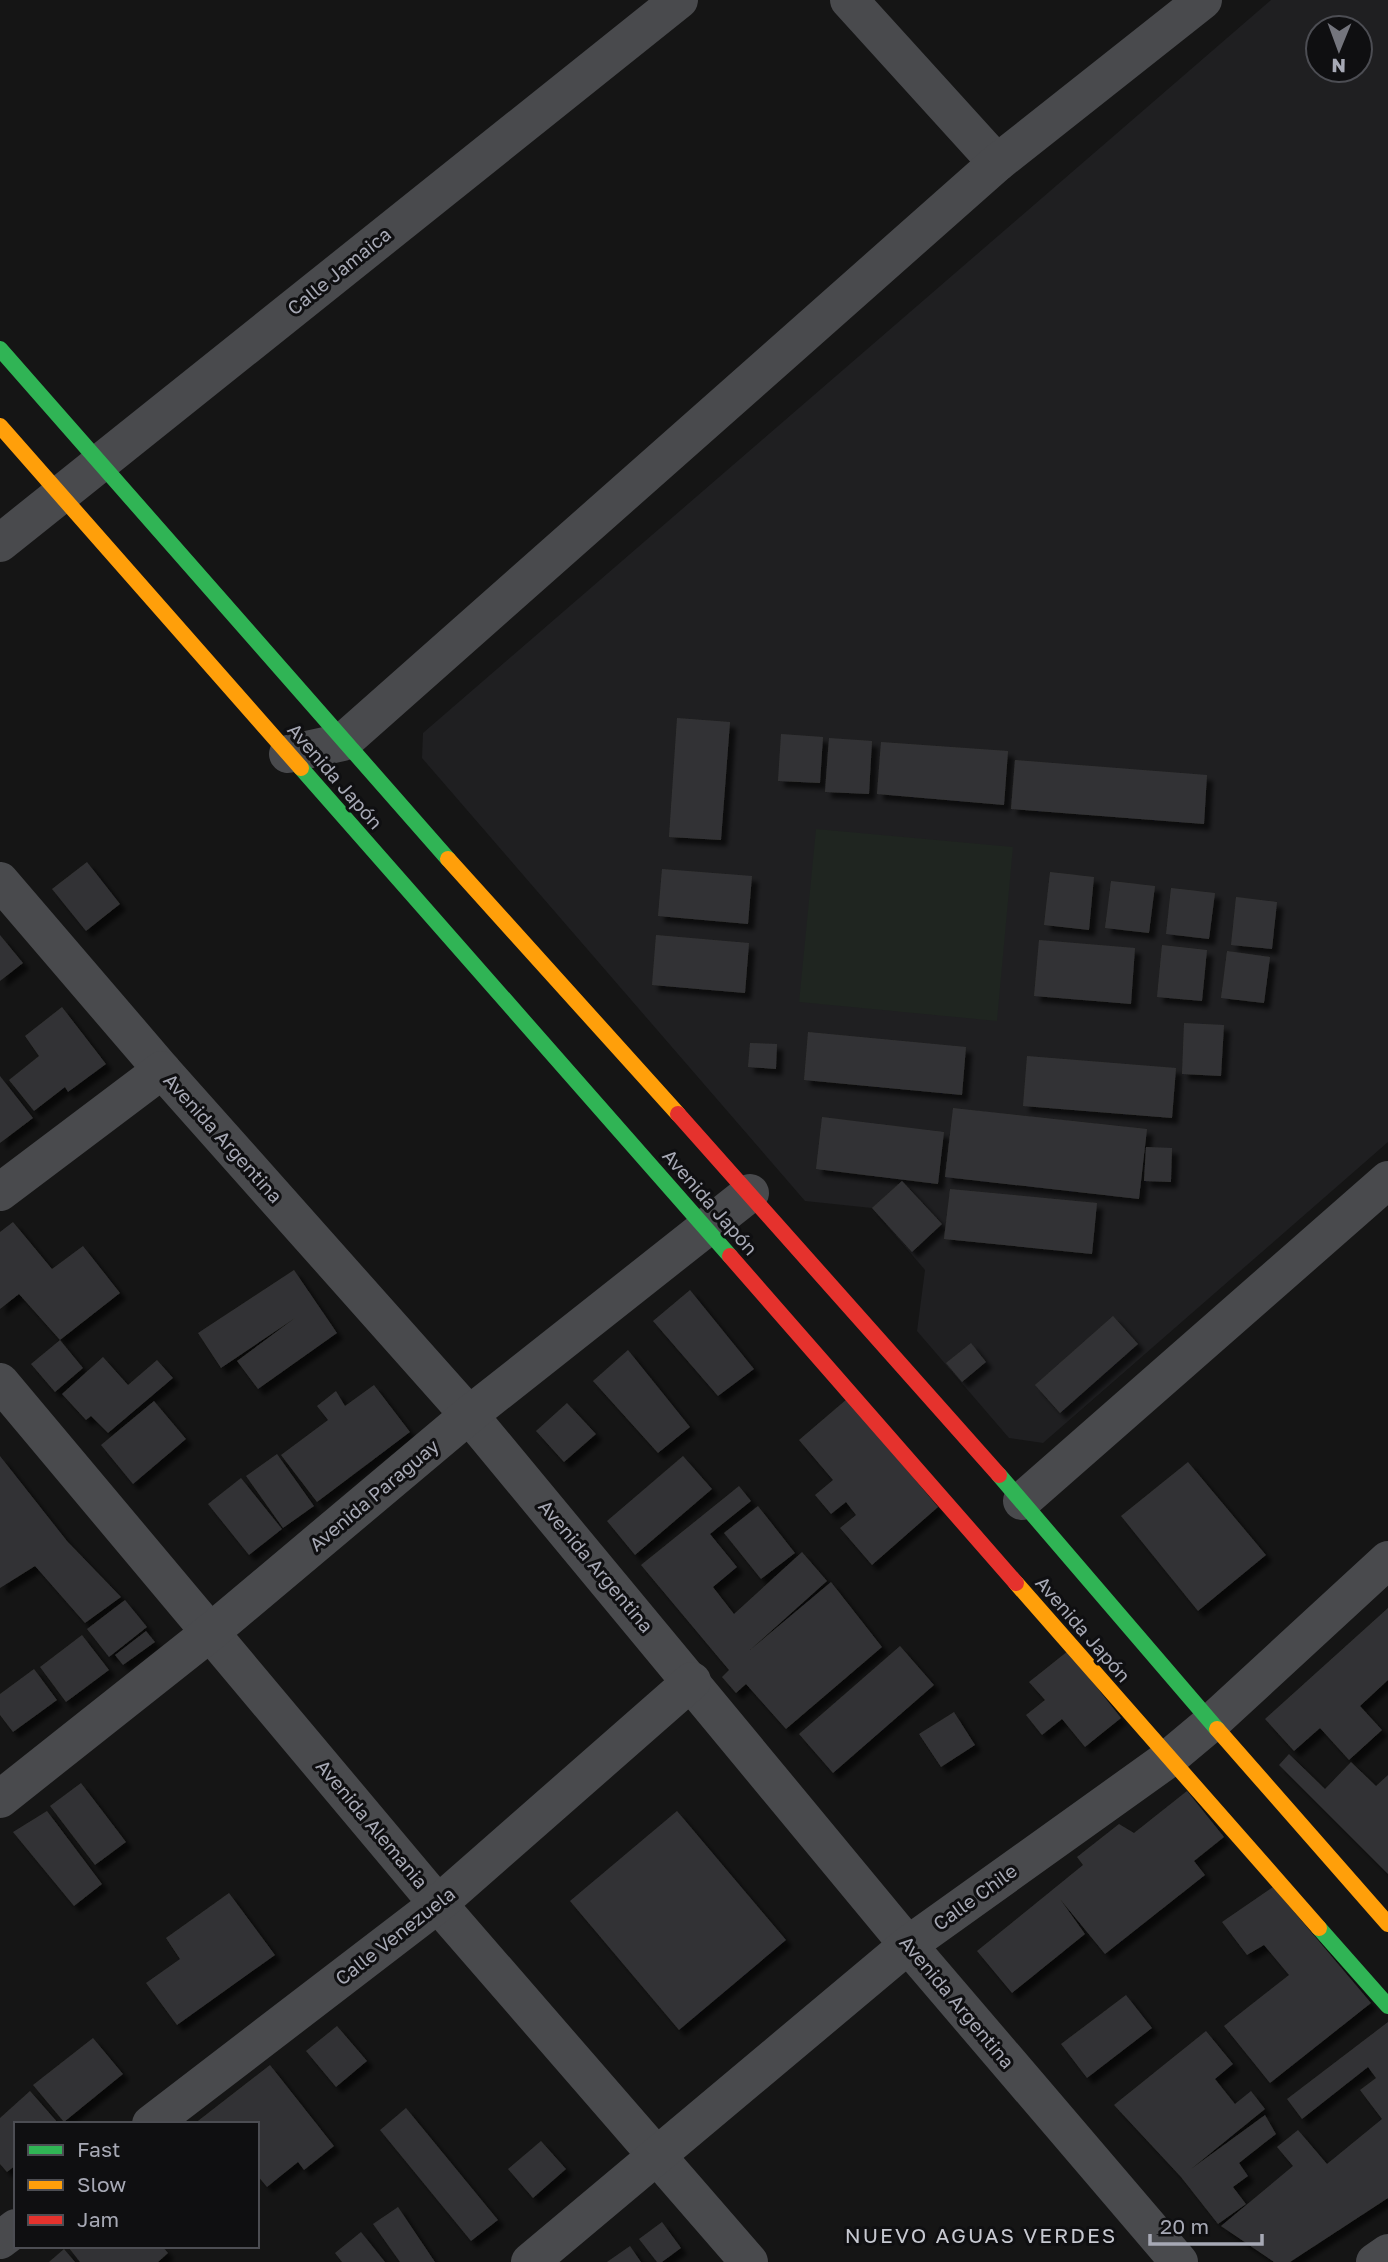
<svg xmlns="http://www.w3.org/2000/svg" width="1388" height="2262" font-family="'Golos Text',sans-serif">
  <defs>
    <filter id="shadow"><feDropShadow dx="6" dy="6" stdDeviation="2" flood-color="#0009"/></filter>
  </defs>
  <rect width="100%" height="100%" fill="#151515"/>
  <path fill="#1f1f21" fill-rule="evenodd" d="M1271,0H1388V1142L1043,1443L1009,1438L917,1331L925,1270L872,1208L805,1201L422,758L423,733ZM1318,28H1360V70H1318Z"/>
  <path fill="#1f2520" d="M816,829L1013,847L997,1021L799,1002Z"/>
  <g fill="#333334" filter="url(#shadow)">
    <path d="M677,718L730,722L721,840L669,837Z"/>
    <path d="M781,734L823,737L820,783L778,781Z"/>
    <path d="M829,738L872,741L869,794L825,792Z"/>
    <path d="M881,742L1008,751L1004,805L877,794Z"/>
    <path d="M1015,760L1207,775L1204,824L1011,809Z"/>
    <path d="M87,862L120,904L86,931L52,889Z"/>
    <path d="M662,869L752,876L748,924L658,916Z"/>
    <path d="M1050,872L1094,877L1089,930L1044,925Z"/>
    <path d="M1111,881L1155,886L1149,933L1105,928Z"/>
    <path d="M1171,888L1215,893L1209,939L1166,934Z"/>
    <path d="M1236,897L1277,902L1272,949L1231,945Z"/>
    <path d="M0,935L23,963L0,981Z"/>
    <path d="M656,935L749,943L745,993L652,985Z"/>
    <path d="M1039,940L1135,948L1131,1004L1034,996Z"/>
    <path d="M1162,945L1207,950L1202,1001L1157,997Z"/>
    <path d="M1227,951L1270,957L1264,1003L1221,998Z"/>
    <path d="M62,1007L106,1064L68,1092L65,1087L34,1111L9,1080L39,1056L25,1036Z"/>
    <path d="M1184,1023L1224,1025L1221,1076L1182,1074Z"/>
    <path d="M808,1032L966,1047L962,1095L804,1080Z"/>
    <path d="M750,1043L777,1044L776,1069L748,1067Z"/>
    <path d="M1027,1056L1176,1068L1172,1118L1023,1106Z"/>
    <path d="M0,1076L33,1118L0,1143Z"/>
    <path d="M953,1108L1147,1129L1139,1199L945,1177Z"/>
    <path d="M822,1117L944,1132L938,1184L816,1169Z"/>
    <path d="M1146,1147L1172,1148L1171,1182L1144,1181Z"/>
    <path d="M902,1181L942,1224L912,1252L872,1208Z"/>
    <path d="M950,1189L1097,1203L1092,1254L944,1239Z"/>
    <path d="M13,1222L52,1269L83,1246L120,1293L60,1340L19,1294L0,1309V1232Z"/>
    <path d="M294,1270L337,1333L258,1389L237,1361L295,1318L221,1368L198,1333Z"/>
    <path d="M690,1290L754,1369L718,1396L653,1321Z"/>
    <path d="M1113,1316L1138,1344L1060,1413L1035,1385Z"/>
    <path d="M60,1340L83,1368L55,1392L31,1364Z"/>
    <path d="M971,1343L986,1362L962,1382L946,1363Z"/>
    <path d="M628,1350L690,1427L658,1453L593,1381Z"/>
    <path d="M103,1357L128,1385L157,1360L173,1378L108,1433L91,1416L86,1420L62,1394Z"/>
    <path d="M374,1385L410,1432L317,1502L281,1455L328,1420L317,1406L336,1391L345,1406Z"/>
    <path d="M847,1399L938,1507L872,1565L840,1528L856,1515L846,1502L831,1514L815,1495L833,1480L799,1440Z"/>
    <path d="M154,1401L186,1439L133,1484L101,1445Z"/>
    <path d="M567,1403L596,1434L564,1462L536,1431Z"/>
    <path d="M277,1454L314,1506L283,1528L246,1476Z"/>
    <path d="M0,1456L67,1541L121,1597L85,1623L35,1566L0,1588Z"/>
    <path d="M683,1456L712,1489L635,1555L607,1521Z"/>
    <path d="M1188,1462L1266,1555L1198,1611L1121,1516Z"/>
    <path d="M241,1478L282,1529L249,1555L208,1504Z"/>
    <path d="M739,1486L751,1501L710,1534L737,1567L713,1587L734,1614L802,1552L827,1581L750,1650L831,1582L882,1647L786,1729L746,1684L736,1693L722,1677L729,1670L641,1565Z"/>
    <path d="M758,1506L795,1553L761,1579L724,1533Z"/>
    <path d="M125,1600L147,1627L109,1657L87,1629Z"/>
    <path d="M1388,1608V1680L1360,1706L1382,1730L1349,1760L1320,1728L1294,1751L1265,1719Z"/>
    <path d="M146,1631L155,1642L123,1665L115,1655Z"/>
    <path d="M82,1635L109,1670L66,1702L40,1667Z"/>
    <path d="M900,1646L934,1685L833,1773L799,1734Z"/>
    <path d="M1068,1651L1121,1718L1085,1747L1062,1719L1042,1735L1026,1715L1045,1700L1029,1682Z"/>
    <path d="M34,1669L57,1700L13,1732L0,1715V1694Z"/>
    <path d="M954,1712L975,1745L941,1767L919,1734Z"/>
    <path d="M1289,1754L1325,1789L1351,1762L1376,1786L1388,1775V1874L1279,1765Z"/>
    <path d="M81,1783L126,1842L95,1865L50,1806Z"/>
    <path d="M1187,1791L1224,1837L1194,1861L1205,1875L1105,1954L1060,1899L1085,1934L1012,1993L977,1951L1083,1865L1077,1857L1119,1824L1134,1833Z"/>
    <path d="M47,1811L102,1884L74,1906L13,1832Z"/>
    <path d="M677,1811L786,1940L679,2030L570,1901Z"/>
    <path d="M1273,1887L1371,2003L1270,2083L1224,2026L1289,1975L1264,1945L1247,1955L1222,1922Z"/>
    <path d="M229,1893L275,1955L177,2025L146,1983L180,1959L166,1938Z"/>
    <path d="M1126,1995L1152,2028L1087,2078L1061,2044Z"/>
    <path d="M1388,2022V2198L1290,2262H1274L1221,2226L1293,2166L1277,2147L1298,2130L1327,2164L1382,2119L1360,2090L1376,2078L1368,2067L1302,2119L1287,2099Z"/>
    <path d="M337,2026L367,2061L336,2087L306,2051Z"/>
    <path d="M1206,2031L1233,2064L1215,2079L1235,2104L1251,2091L1265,2109L1191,2169L1265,2115L1276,2134L1239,2163L1248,2176L1233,2187L1246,2204L1218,2224L1181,2177L1114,2105Z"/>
    <path d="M93,2038L123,2074L64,2122L33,2085Z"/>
    <path d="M270,2065L334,2146L304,2170L298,2162L267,2187L257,2175V2124H194Z"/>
    <path d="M30,2091L59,2124H16V2165L7,2172L0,2164V2118Z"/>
    <path d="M406,2108L498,2220L471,2241L380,2130Z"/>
    <path d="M541,2141L566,2169L533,2198L508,2169Z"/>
    <path d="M398,2207L435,2262H400L373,2224Z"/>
    <path d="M662,2222L681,2248L662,2262H657L639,2239Z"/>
    <path d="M361,2232L385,2262H342L335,2253Z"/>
    <path d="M71,2246H162L168,2253L158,2262H80L69,2248Z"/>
    <path d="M630,2246L641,2262H607Z"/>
    <path d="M64,2249L75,2262H49Z"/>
  </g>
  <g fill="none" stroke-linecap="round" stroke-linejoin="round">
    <g stroke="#494a4d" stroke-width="38">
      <path d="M849,0L997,163"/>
      <path d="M0,543L679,0"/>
      <path d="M288,754L343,742L997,163L1203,0"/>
      <path d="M0,881L162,1070L469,1415L908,1945L1179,2262"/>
      <path d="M0,1192L162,1070"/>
      <path d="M0,1382L438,1904L749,2262"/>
      <path d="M1022,1501L1388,1180"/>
      <path d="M0,1799L212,1631L469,1415L750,1193"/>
      <path d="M151,2124L438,1904L692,1681"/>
      <path d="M0,2240L16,2228"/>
      <path d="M530,2262L908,1945L1168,1759L1211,1723L1388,1560"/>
      <path d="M1375,2262L1388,2253"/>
    </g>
    <g stroke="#30b455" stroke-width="16">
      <path d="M0,349L448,859"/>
      <path d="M301,768L730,1256"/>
      <path d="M999,1475L1217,1729"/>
      <path d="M1319,1928L1388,2006"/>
    </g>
    <g stroke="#ff9f0a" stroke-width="16">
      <path d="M0,426L301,768"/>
      <path d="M448,859L678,1114"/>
      <path d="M1016,1583L1319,1928"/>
      <path d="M1217,1729L1388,1924"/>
    </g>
    <g stroke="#e5322d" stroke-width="16">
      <path d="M678,1114L999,1475"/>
      <path d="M730,1256L1016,1583"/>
    </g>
  </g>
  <g text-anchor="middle" stroke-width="6" stroke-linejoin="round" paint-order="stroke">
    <g font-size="19" fill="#a7a9b5" stroke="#0f0f11">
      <text transform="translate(339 271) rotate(-39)" y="7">Calle Jamaica</text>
      <text transform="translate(335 776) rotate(49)" y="7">Avenida Japón</text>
      <text transform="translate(223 1138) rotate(48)" y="7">Avenida Argentina</text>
      <text transform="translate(710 1202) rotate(49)" y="7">Avenida Japón</text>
      <text transform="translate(374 1495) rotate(-40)" y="7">Avenida Paraguay</text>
      <text transform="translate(596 1566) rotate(50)" y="7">Avenida Argentina</text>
      <text transform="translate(1083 1629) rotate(49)" y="7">Avenida Japón</text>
      <text transform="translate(372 1824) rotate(50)" y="7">Avenida Alemania</text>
      <text transform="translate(975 1897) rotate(-36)" y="7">Calle Chile</text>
      <text transform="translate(395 1936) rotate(-38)" y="7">Calle Venezuela</text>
      <text transform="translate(957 2002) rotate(50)" y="7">Avenida Argentina</text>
    </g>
    <g font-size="21" letter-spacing="2" fill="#c7c9d1" stroke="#0f0f11">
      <text x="981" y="2243">NUEVO AGUAS VERDES</text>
    </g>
  </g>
  <rect x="14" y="2122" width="245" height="126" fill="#0f0f11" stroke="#4c4d53" stroke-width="2"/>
  <rect x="28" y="2145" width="35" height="10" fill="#30b455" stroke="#4c4d53" stroke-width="2"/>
  <text x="77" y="2157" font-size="21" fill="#a7a9b5">Fast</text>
  <rect x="28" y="2180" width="35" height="10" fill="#ff9f0a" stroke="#4c4d53" stroke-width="2"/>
  <text x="77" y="2192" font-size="21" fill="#a7a9b5">Slow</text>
  <rect x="28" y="2215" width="35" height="10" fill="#e5322d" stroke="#4c4d53" stroke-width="2"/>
  <text x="77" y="2227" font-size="21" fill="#a7a9b5">Jam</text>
  <g transform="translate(1339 49) rotate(181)"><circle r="33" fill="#0f0f11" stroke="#4c4d53" stroke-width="2"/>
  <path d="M0-5L12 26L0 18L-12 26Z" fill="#74757d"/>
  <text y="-10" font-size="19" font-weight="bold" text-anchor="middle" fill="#a7a9b5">N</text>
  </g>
  <path d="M1150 2234v10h112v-10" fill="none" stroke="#a7a9b5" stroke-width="3.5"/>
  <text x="1160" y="2234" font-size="21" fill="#a7a9b5" stroke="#0f0f11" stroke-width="5" paint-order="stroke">20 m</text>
</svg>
